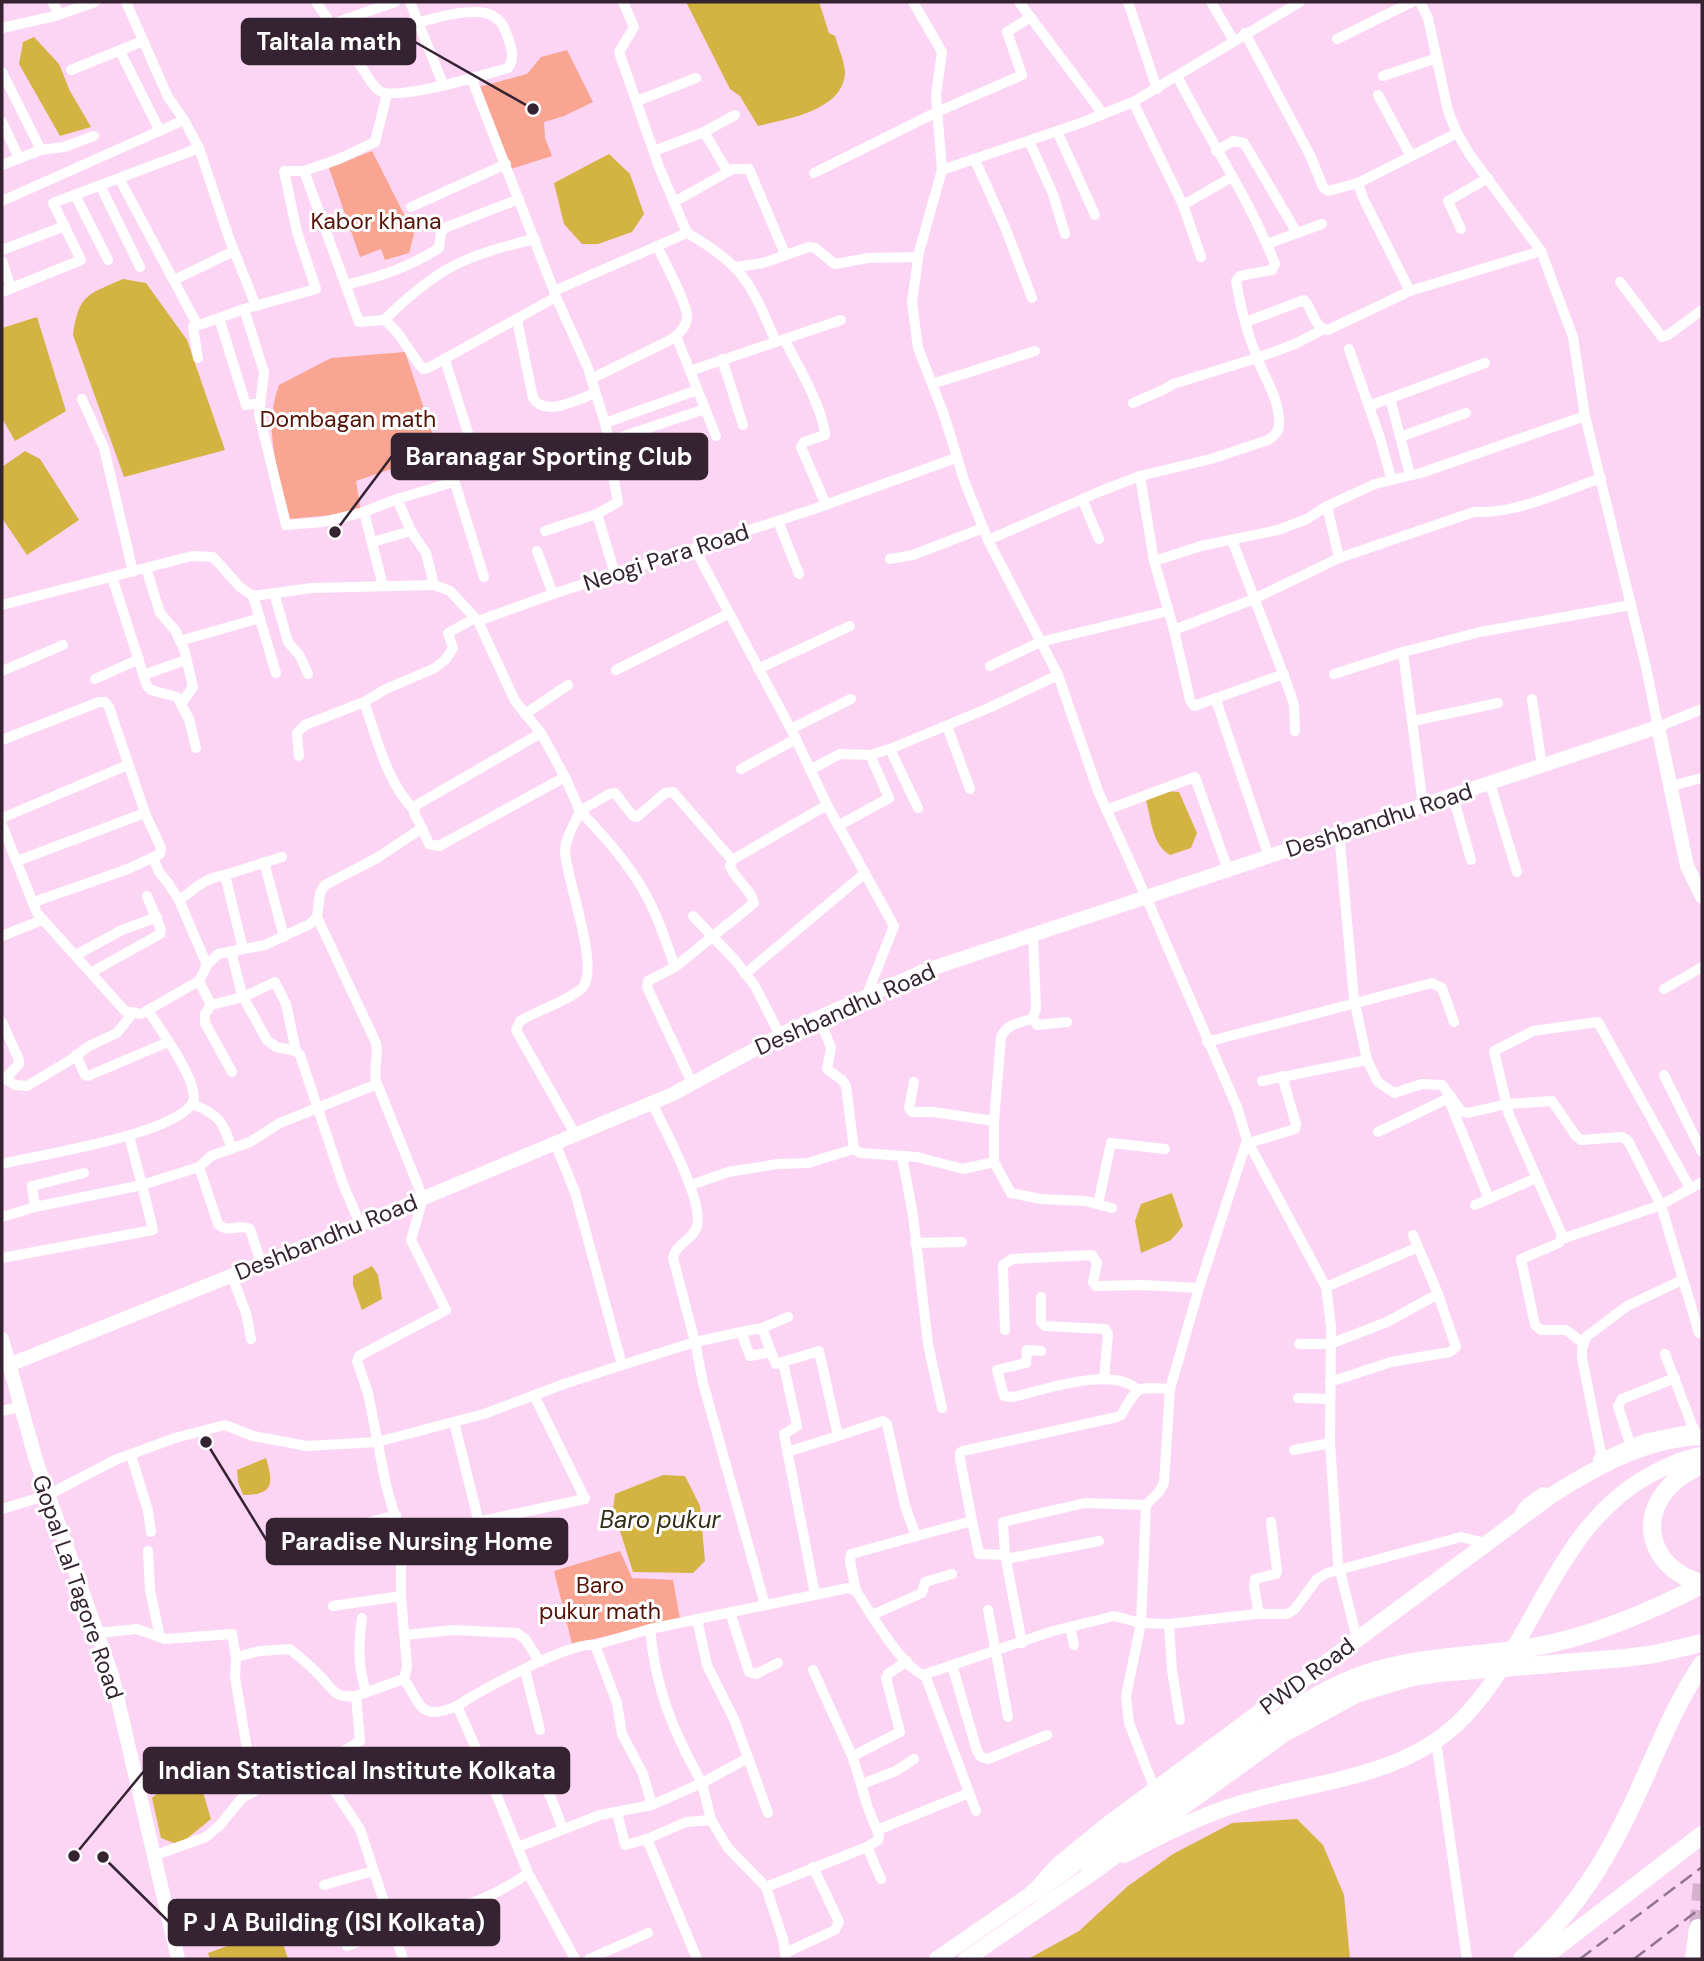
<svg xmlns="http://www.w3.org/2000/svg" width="1704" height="1961" font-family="'DM Sans',sans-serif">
  <rect width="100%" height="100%" fill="#fcd5f4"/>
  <g fill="#f9a592">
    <path d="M567,50L593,102L564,116L544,122L545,138L552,156L511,169L479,87L527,74L541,57Z"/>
    <path d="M372,151L414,234L409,253L385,260L381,249L360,257L329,168Z"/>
    <path d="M405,352L439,453L356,481L361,512L290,519C279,473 262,431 279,385L331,358Z"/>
    <path d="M620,1551L632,1578L673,1580L680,1619L572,1644L554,1571Z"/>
  </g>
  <g fill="#d3b341">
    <path d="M686,2H819L829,33L835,36C838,47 845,62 845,73C843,111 786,119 758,126L740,96L730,89Z"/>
    <path d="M34,37L59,64L70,91L91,127L60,136L19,64L23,42Z"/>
    <path d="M609,154L630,174L644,214L632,232L598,244H582L564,224L554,183Z"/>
    <path d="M123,279L146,283L187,340L225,450L124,477L73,335C79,294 87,295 123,279Z"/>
    <path d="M37,317L66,411L15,441L2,418V328Z"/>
    <path d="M25,451L40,459L79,520L27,555L2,518V467Z"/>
    <path d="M1165,791L1179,792L1197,833L1191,848L1170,855C1152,845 1151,818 1146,800Z"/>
    <path d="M1172,1193L1183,1226L1171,1240L1141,1253L1135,1221L1141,1204Z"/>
    <path d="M372,1266L378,1275L382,1299L362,1310L353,1285V1276Z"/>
    <path d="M266,1458C273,1482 275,1495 243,1495L238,1482L237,1470Z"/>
    <path d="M663,1475L685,1476L700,1506L705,1561L693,1573L633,1572L613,1509L615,1494Z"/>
    <path d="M188,1765L199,1779L211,1819L179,1845L161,1838L152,1798Z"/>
    <path d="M1297,1819L1323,1845L1344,1895L1350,1959H1028L1079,1931L1128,1886L1173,1854L1232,1823Z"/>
    <path d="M278,1928L288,1959H210L208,1953Z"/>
  </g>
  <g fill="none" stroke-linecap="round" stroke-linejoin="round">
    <path stroke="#d4b1cd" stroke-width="18" stroke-dasharray="18 9" stroke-linecap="butt" d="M1698,1928L1702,1884"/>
    <g stroke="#fff" stroke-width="10">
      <path d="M52,2L60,14"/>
      <path d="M126,2L168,97L184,120L199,148"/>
      <path d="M316,2C331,24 346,46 362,68C367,75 372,85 378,90C394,103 486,74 508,68C515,58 512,49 508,38C505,29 502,21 493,16C466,0 377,37 347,47"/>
      <path d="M410,2L443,84"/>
      <path d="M913,2L942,52L936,95L942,170L919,252L912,302L918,348L944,415L965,483L988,540L1058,675L1098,791L1146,897L1237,1107L1247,1140L1326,1287L1331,1326L1330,1443L1338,1563L1357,1639"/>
      <path d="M1019,2L1103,114"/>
      <path d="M1128,2L1157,89"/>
      <path d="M1211,2L1234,41"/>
      <path d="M1420,2L1428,18L1448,111L1457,133L1470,155L1541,251L1573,337L1585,416L1646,667L1658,727L1702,709"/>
      <path d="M332,24L395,2"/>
      <path d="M2,28L55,16L95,2"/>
      <path d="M1245,33L1310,155L1323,187L1328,191L1358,183"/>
      <path d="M1337,39L1412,2"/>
      <path d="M120,51L160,131"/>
      <path d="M71,70L143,41"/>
      <path d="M2,72L41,150"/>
      <path d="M1177,76C1209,139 1249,198 1275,264L1272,270L1240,276L1236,281C1240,305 1247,332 1256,355C1264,378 1279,397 1279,422C1280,431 1275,435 1268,440L1211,459L1140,476L1154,561L1201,546L1278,530L1307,519L1327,506L1375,484L1421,473L1585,416"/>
      <path d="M1383,76L1437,58"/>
      <path d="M471,77L554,291L687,233L659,167L619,52L634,27L623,2"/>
      <path d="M387,94L375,142L339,159L304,171L359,322L384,320C402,333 409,353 423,369L428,368L556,297L554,291"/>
      <path d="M1378,95L1411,156"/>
      <path d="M637,101L696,78"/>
      <path d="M1133,102L1183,205L1201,257"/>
      <path d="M2,122L19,158"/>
      <path d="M1057,131L1095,215"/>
      <path d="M704,132L728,172"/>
      <path d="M1029,141L1053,194L1065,234"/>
      <path d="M654,151L704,132L735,115"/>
      <path d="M1216,151L1233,141L1244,143L1297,233"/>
      <path d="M975,160L1005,227L1032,298"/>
      <path d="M2,165L41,150L64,147L94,136"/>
      <path d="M942,170L1081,123L1133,102L1300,2"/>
      <path d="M304,171H284L297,232L316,289L244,309L264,372L259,414L286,525L323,522L364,512L383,586"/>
      <path d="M814,173L937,112L1022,75L1007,32L1031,17"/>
      <path d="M119,178L197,324"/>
      <path d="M100,185L140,267"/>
      <path d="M75,195L108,260"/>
      <path d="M2,201L184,120"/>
      <path d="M674,202L733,169H749L785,254"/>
      <path d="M1183,205L1232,177"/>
      <path d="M411,207L506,164"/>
      <path d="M1461,229L1448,201L1488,178"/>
      <path d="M687,233C744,265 751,284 776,342"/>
      <path d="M1267,244L1322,224"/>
      <path d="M2,250L65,226"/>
      <path d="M2,261L11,288"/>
      <path d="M736,267L763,263L809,247L815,248L835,264L868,258L918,257"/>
      <path d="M174,280L234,251"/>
      <path d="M1620,282L1662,337L1668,335L1702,310"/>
      <path d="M346,285C381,276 408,268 439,248L441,232L447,227L519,199"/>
      <path d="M1410,291L1363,198L1358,183L1457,133"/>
      <path d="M2,292L81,260L53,203L199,148L229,238L256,306"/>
      <path d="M556,297L588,368L605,423L609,441V456L618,502L597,514L615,574"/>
      <path d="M244,309L219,318L246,405L261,403"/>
      <path d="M384,320C436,269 464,255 535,239"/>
      <path d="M517,320L533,398C545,418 578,399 595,393"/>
      <path d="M1246,322L1304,300C1313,309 1314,329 1328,330L1410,291L1541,251"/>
      <path d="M676,336L716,436"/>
      <path d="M784,339C797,364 823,408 825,435L804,442L801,447L826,505"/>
      <path d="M1349,349L1380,438L1391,478"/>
      <path d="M198,358L193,327L219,318"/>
      <path d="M722,359L743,425"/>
      <path d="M445,360L481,474"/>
      <path d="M690,371L841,320"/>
      <path d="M591,379L672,339C679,334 687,327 687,317C687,302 664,262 657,246"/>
      <path d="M932,384L1035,351"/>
      <path d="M1390,398L1410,475"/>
      <path d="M82,399L104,448L133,572"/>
      <path d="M1133,403L1165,389L1173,384L1257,358L1295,344L1322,330"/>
      <path d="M1369,406L1485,363"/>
      <path d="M605,423L697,390"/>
      <path d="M1400,437L1466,413"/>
      <path d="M609,441L705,409"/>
      <path d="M449,464L484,577"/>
      <path d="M397,499L411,531L426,553L434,585"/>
      <path d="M1082,499L1099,539"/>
      <path d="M1327,506L1339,558"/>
      <path d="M364,512L397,499L454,482"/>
      <path d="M778,521L799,574"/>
      <path d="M545,531L597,514"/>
      <path d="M988,540L1101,491L1140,476"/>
      <path d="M1232,540L1287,684L1294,705L1295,731"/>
      <path d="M373,542L411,531"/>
      <path d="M695,549L793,733L827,805L894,926L866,997"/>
      <path d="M537,551L553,594"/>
      <path d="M890,559L913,555L983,528"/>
      <path d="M1154,561L1174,630"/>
      <path d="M146,568L160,613L175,630L184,649L193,687L181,704"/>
      <path d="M112,577L147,686L151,690L177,697L189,719L196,748"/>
      <path d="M274,593L288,642L300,656L308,674"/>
      <path d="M253,596L276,673"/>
      <path d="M2,605L192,556L213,557L240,587L253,596L312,588L434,585L450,591L478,621L553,594L814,509L956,458"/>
      <path d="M478,621L515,701L541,733L565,777L580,811C575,823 565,838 565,851C566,879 601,969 582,988C570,1000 536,1011 520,1021L516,1030L575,1134"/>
      <path d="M180,641L260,618"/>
      <path d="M1403,652L1423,805"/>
      <path d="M990,666L1040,642L1168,611"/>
      <path d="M758,669L850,626"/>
      <path d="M616,670L728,614"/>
      <path d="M2,671L63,645"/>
      <path d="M1284,674L1194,706L1190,700L1174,630L1254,599L1339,558L1474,512C1517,514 1560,492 1601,478"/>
      <path d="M1334,674L1403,652L1480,632L1631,605"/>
      <path d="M143,675L186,660"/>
      <path d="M95,679L139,659"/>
      <path d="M1532,699L1542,766"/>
      <path d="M1216,700L1269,857"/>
      <path d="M525,714L568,685"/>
      <path d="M1413,721L1498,703"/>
      <path d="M947,726L970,789"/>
      <path d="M791,729L851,699"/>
      <path d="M2,740L99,702H105L109,707L145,813L161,848L160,854L128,869L34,902"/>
      <path d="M890,749L918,808"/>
      <path d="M299,756L297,733L305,725L364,702"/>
      <path d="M741,769L796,739"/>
      <path d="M810,770L840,754L870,755L890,749L991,707L1058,675"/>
      <path d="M1490,783L1517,872"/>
      <path d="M1671,786L1702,778"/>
      <path d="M1453,796L1471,860"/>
      <path d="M414,810C386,781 377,738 364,702L386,689L435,668L446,659L453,648L448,633L475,618"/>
      <path d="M1106,810L1195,777L1228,870"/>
      <path d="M2,818L128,765"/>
      <path d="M2,825L37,913L125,1011L141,1014L199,981L207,965L218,954L265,945L310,924L317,917L320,893L325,885L377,858L422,828L429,844L439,846L565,777"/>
      <path d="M838,826L889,798L870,755"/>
      <path d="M422,828L414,813L415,806L541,733"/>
      <path d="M1339,832L1354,999L1367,1060"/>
      <path d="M153,857L159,872L168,883L179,900L207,965"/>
      <path d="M17,861L145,813"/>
      <path d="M264,862L284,937"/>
      <path d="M179,900C197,888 202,879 225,875"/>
      <path d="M693,916L735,960L755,986L780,1035"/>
      <path d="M317,917L376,1043C379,1056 373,1068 376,1081L423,1198L411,1240L446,1310L359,1356L357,1361L368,1393L386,1485L401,1538V1596L407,1667L404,1679C422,1707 421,1721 457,1706L493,1786L528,1873L575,1959"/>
      <path d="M1033,934L1036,1009L1033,1018C1020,1024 1008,1022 1001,1037L994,1121V1162L1011,1193L1041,1199L1085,1201L1112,1208"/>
      <path d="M2,936L42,920"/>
      <path d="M243,949L225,875L282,857"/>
      <path d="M231,951L242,995L267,1040L276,1047L296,1051L300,1055L343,1184L360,1224"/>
      <path d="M76,955L122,930L157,917"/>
      <path d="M675,967C668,948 662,929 654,911C637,873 609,841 580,811L609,794L615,793L633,816L637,817L665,793L673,792L732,860"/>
      <path d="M92,972L160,934L161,930L147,896"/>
      <path d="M745,974L865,873"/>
      <path d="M199,981L211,1005"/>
      <path d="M1664,989L1702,967"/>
      <path d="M819,1017L831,1048L827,1069L842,1080L846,1086L854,1149"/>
      <path d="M1033,1018L1037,1025L1067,1022"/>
      <path d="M2,1022L19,1060V1064L5,1079"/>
      <path d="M1207,1042L1432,983L1442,988L1454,1022"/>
      <path d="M76,1055L85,1075L88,1076L168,1042"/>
      <path d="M232,1072L205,1023V1014L211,1005L243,997L275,982L286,1004L296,1051"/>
      <path d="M1664,1075L1702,1152"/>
      <path d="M2,1077L15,1085L27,1086L72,1059L89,1046L117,1033L133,1013"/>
      <path d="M1262,1081L1367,1060L1378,1082L1394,1093L1422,1084L1442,1085L1461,1111L1468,1113L1507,1104L1552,1101L1576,1136L1581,1140L1622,1137L1628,1141L1661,1205L1699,1333"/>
      <path d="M914,1082L909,1108L912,1112H933L994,1121"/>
      <path d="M692,1083L647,987L648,981L675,967L754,903C751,889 735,880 730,866L732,860L827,805"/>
      <path d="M1448,1098L1489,1199"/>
      <path d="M193,1104C220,1116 222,1120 232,1149"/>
      <path d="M1378,1132L1451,1097"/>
      <path d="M1249,1143L1295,1129L1296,1124L1282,1076"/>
      <path d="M902,1157L913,1215L928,1344L942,1408"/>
      <path d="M2,1164C31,1156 197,1132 194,1096C191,1070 162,1033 148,1010"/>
      <path d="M691,1185L728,1172L778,1164L808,1163L854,1149L860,1153L917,1157L963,1169L994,1162"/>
      <path d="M1098,1204L1111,1143L1165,1149"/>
      <path d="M1475,1205L1536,1178"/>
      <path d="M35,1207L32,1186L84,1173"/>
      <path d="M2,1217L35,1207L142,1185L129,1136"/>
      <path d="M1562,1239L1661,1205L1702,1182"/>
      <path d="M915,1243L962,1242"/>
      <path d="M2,1258L153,1230L142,1185L199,1167"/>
      <path d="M261,1263L250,1229C239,1223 228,1234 218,1224L199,1167L211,1156L250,1142L280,1123L377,1084"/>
      <path d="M231,1274L246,1313L251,1339"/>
      <path d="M1326,1287L1418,1247"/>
      <path d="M1041,1297V1322L1045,1326L1105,1329L1108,1334L1104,1379"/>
      <path d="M762,1328L788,1317"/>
      <path d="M1005,1330L1003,1270V1265L1012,1259L1092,1255L1097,1263L1093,1282L1096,1286L1143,1285L1199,1288"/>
      <path d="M741,1332L762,1328L771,1352"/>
      <path d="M1583,1343L1566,1330H1541L1535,1325L1521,1259L1559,1243L1562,1235L1509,1115L1494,1051L1533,1031L1598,1022L1690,1188"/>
      <path d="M1299,1344H1330L1387,1322L1438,1294"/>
      <path d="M1041,1351L1027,1350L1026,1363L997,1370L1004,1396L1013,1397C1044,1390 1113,1365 1138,1390"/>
      <path d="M1665,1354L1695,1433"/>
      <path d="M783,1362L797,1426L784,1434L815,1594"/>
      <path d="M622,1365L695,1342L673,1258C676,1244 690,1241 696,1229C707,1206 663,1126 652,1103"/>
      <path d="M1330,1382L1391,1362L1450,1352L1456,1347L1438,1294L1413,1235"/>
      <path d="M1298,1398L1329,1399"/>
      <path d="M2,1411L20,1407"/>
      <path d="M454,1422L479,1523"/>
      <path d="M838,1436L883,1421L887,1424L905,1506L916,1536"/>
      <path d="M1630,1444L1618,1406L1622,1399L1675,1378"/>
      <path d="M1294,1450L1330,1443"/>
      <path d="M131,1455L148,1511L151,1532"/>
      <path d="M1598,1459L1644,1439L1694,1429"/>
      <path d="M1603,1464L1582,1358V1349L1586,1337L1627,1306L1682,1280"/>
      <path d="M1146,1505L1159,1492L1164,1483L1170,1389L1199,1288L1247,1140"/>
      <path d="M2,1509L48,1495L115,1460L175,1438L225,1425L253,1436L307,1446L377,1442L484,1414L564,1384L622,1365L575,1192L555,1143"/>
      <path d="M1520,1515C1521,1504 1535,1498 1543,1492"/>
      <path d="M972,1521L960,1459V1453L963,1451L1117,1417L1121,1415C1139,1385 1135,1387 1170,1389"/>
      <path d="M340,1530L396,1515"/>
      <path d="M401,1538L585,1499L534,1395"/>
      <path d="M148,1551L150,1590L160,1637"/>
      <path d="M1006,1559L1099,1541"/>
      <path d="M856,1591L850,1561L851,1554L972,1521L979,1554L1005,1555"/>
      <path d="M765,1605L703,1383L695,1342L741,1332L750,1356L771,1352L776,1364L819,1351L838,1436L787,1452"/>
      <path d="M333,1606L401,1596"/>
      <path d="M988,1610L1008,1717"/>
      <path d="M730,1612L749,1672L756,1674L778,1663"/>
      <path d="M1259,1614L1254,1587L1255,1579L1276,1574L1277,1571L1271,1522"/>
      <path d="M872,1615L922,1593L925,1582L952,1574"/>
      <path d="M362,1618C358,1645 358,1667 366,1692"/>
      <path d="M697,1619L707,1665L734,1719L768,1813"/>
      <path d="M1169,1624L1172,1670L1180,1720"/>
      <path d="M1070,1627L1074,1645"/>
      <path d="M98,1633L137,1629L165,1639L232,1634L236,1657L235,1677L254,1791"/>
      <path d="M405,1635L453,1630L517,1633L525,1639L540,1662"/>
      <path d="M1022,1643L1005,1555L1003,1522L1085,1503L1146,1505L1141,1623L1126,1696L1129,1723L1155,1790"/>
      <path d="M595,1645L617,1703L622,1734L643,1774L652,1805"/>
      <path d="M236,1657L260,1651L290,1649C301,1658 311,1666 320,1676C334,1690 333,1698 356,1696"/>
      <path d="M952,1665L977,1751L981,1757L988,1759L1047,1735"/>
      <path d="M525,1670L540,1730"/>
      <path d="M813,1670L853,1758L868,1808L879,1835L878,1840L867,1847L881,1879"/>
      <path d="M925,1675L976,1811"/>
      <path d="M457,1706C482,1690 568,1642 595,1645L650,1629L848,1588L856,1591C870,1612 901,1666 923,1675L1053,1631L1114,1616L1141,1623L1169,1624L1256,1614H1287L1294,1610L1317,1579L1327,1573L1461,1537L1486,1543"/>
      <path d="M1436,1741L1467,1959"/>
      <path d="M853,1756L900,1732L886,1678L888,1674L907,1661"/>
      <path d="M748,1758L702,1783L711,1820L728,1848L766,1887L783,1939L786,1959"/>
      <path d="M315,1769L336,1793L360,1829L403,1959"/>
      <path d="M486,1770L523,1761C546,1775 553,1805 563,1829"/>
      <path d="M862,1784L896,1771L914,1759"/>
      <path d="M617,1812L625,1845L647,1839"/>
      <path d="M877,1830L969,1793"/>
      <path d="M518,1847L600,1815L652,1805L702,1783C673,1732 655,1687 650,1629"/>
      <path d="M153,1856L206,1837L220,1825L242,1798L266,1785L294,1778L315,1769L360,1741L356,1696L404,1679"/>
      <path d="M324,1885L373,1871"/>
      <path d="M766,1887L867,1847"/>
      <path d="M347,1946C362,1940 377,1934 392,1928C442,1911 485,1905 528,1873"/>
      <path d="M785,1953L835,1930L839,1922L813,1867"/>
      <path d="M589,1959L648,1933"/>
      <path d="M697,1959L647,1839L686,1822L711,1820"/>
    </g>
    <g stroke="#fff" stroke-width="14">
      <path d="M2,1339L36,1460L112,1675L178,1959"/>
      <path d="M9,1365L395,1210L673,1094L788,1031L924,971L1658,727L1687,866L1702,897"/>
    </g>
    <g stroke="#fff" stroke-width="16">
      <path d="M1124,1855C1164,1834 1203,1814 1245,1802C1320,1780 1407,1777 1464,1717C1535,1643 1555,1528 1648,1476C1665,1467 1683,1458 1702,1455"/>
      <path d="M937,1959L1033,1893L1058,1865L1107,1825L1552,1495C1598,1466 1646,1439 1702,1437"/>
      <path d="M966,1959L1101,1867"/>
    </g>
    <g stroke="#fff" stroke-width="18">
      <path d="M1702,1465C1691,1470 1679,1476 1670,1486C1634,1523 1656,1572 1702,1583"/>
      <path d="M1090,1873L1284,1733L1356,1694L1412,1677L1439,1673L1625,1658L1655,1654L1702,1643"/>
      <path d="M1033,1893L1254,1736C1291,1712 1328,1685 1370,1672C1422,1656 1475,1656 1528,1648C1589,1638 1647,1613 1702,1585"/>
      <path d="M1522,1959C1561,1924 1592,1883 1616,1837C1647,1780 1666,1718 1702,1664"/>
      <path d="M1541,1959L1702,1835"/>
      <path d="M1694,1959L1698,1928"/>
    </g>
    <g stroke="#91758b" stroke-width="2.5" stroke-dasharray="14 7" stroke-linecap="butt">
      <path d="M1580,1959L1702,1867"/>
      <path d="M1634,1959L1702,1907"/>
    </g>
  </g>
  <g text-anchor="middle" stroke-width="6" stroke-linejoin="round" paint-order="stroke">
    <g font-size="23" fill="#551407" stroke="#fff">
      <text x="376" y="229">Kabor khana</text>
      <text x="348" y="427">Dombagan math</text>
      <text x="600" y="1593">Baro<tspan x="600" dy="26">pukur math</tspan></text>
    </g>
    <g font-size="23" fill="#352332" stroke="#fff">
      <text transform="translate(666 557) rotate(-18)" y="8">Neogi Para Road</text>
      <text transform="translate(1379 820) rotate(-18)" y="8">Deshbandhu Road</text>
      <text transform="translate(845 1009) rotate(-24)" y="8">Deshbandhu Road</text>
      <text transform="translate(326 1237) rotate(-22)" y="8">Deshbandhu Road</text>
      <text transform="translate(78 1587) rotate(71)" y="8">Gopal Lal Tagore Road</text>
      <text transform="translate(1307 1676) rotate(-37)" y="8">PWD Road</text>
    </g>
    <g font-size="24" font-style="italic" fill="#332d19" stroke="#fff">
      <text x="660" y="1528">Baro pukur</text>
    </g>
  </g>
  <path fill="none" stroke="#352332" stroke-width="2.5" d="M533 109L415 42M335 532L392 456M206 1442L267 1541M74 1856L144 1771M103 1857L169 1922"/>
  <g fill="#352332" stroke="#fff" stroke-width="2.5">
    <circle cx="533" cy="109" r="7"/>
    <circle cx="335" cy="532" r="7"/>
    <circle cx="206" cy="1442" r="7"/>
    <circle cx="74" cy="1856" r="7"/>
    <circle cx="103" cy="1857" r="7"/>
  </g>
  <g fill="#352332" stroke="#352332" stroke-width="2.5">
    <rect x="242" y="19" width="173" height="45" rx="7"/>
    <rect x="392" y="434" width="315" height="45" rx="7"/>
    <rect x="267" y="1519" width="300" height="45" rx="7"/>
    <rect x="144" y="1748" width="425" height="45" rx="7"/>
    <rect x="169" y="1900" width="330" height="45" rx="7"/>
  </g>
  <g font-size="24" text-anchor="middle" font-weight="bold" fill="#fff">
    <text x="329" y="50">Taltala math</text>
    <text x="549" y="465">Baranagar Sporting Club</text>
    <text x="417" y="1550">Paradise Nursing Home</text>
    <text x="357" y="1779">Indian Statistical Institute Kolkata</text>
    <text x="334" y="1931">P J A Building (ISI Kolkata)</text>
  </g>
  <rect width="1704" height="1961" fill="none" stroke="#352332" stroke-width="7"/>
</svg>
